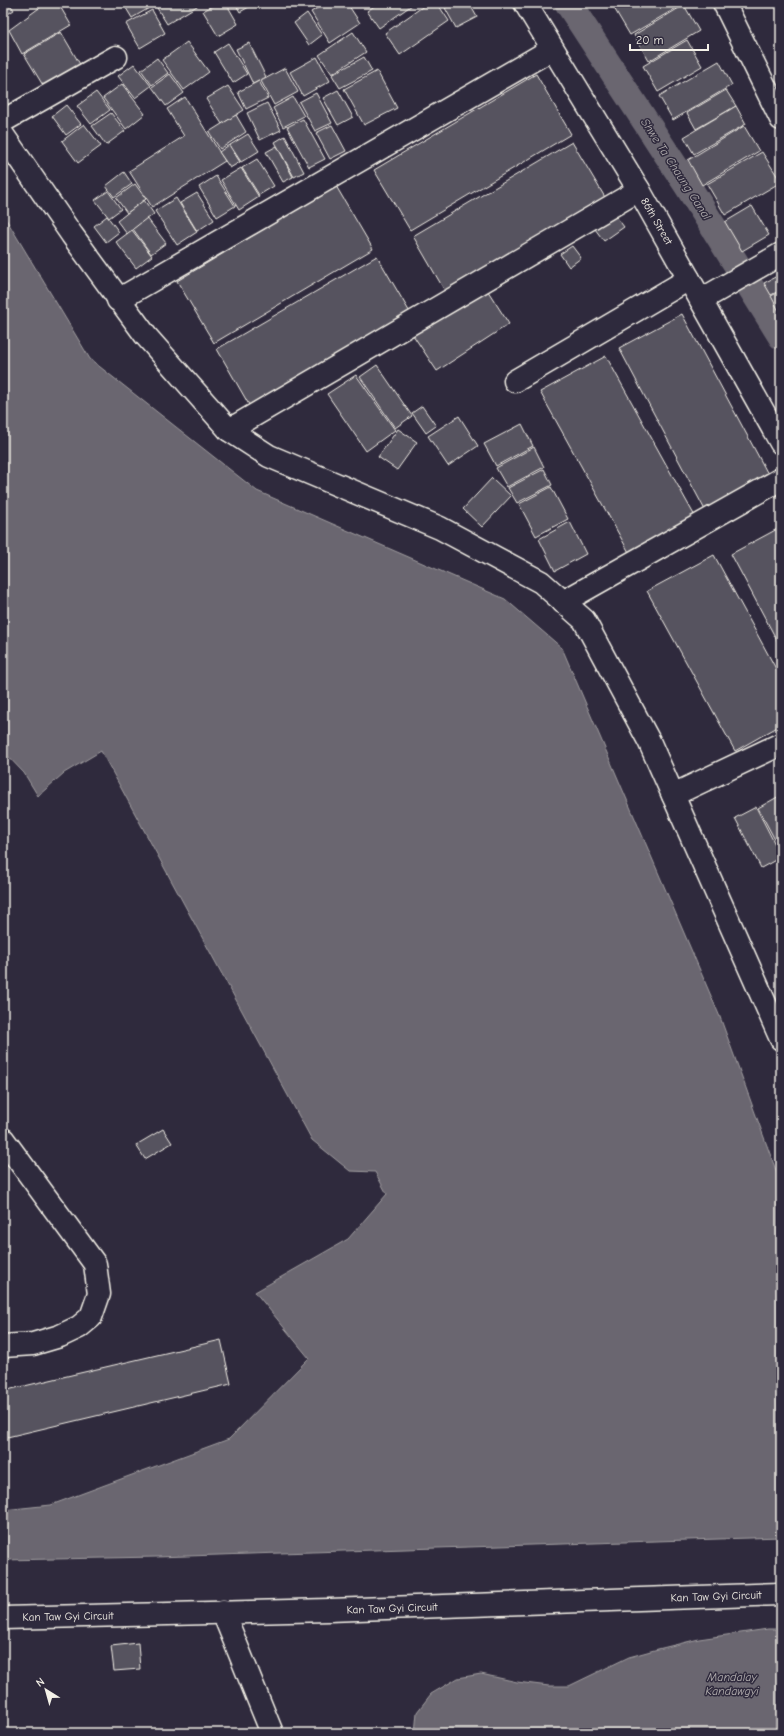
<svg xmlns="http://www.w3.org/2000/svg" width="784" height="1736" font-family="'Comic Neue',sans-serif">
  <rect width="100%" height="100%" fill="#2f2a3d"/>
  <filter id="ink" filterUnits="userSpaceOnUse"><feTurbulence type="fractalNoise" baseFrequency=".025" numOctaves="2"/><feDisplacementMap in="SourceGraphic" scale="8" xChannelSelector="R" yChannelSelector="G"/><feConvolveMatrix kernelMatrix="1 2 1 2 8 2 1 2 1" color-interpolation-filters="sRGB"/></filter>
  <g filter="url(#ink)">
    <g fill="#6a6670" stroke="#a19ea0">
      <path d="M3,214L90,359L257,491L505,599L562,648L720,1017L781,1184V1537L156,1557L3,1560V1510L51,1505L229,1439L309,1358L255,1292L348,1239L387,1194L375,1172L350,1171L312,1140L101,751L64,773L38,796L24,773L3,751Z"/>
      <path d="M768,1629H781V1733H415L417,1712L431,1694L458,1678L481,1674L517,1682L549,1686H569L629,1657L658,1649L699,1639Z"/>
    </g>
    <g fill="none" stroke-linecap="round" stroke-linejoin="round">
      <path stroke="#6a6670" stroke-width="27" d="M568,3L689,188L781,336"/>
    </g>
    <g fill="#56525f" stroke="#f4f1e8">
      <path d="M3,3H9L14,10L3,17Z"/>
      <path d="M46,3H58L71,25L22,54L9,30Z"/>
      <path d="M123,3H149L151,7L132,18Z"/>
      <path d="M154,3H202L167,24Z"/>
      <path d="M218,3H226L238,24L218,36L203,11Z"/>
      <path d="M235,3H256L240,12Z"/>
      <path d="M325,3H347L360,23L330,43L311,12Z"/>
      <path d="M379,3H415L379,28L367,11Z"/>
      <path d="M428,3H437L449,21L400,55L385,33Z"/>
      <path d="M455,3H469L477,17L456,28L445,8Z"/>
      <path d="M611,3H685L630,35Z"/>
      <path d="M684,5L699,31L649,61L634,35Z"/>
      <path d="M152,10L165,33L140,48L126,24Z"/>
      <path d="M307,13L322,35L309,45L294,23Z"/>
      <path d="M61,32L81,66L44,87L24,54Z"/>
      <path d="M353,32L366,52L332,74L319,55Z"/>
      <path d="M687,40L702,66L658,92L643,66Z"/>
      <path d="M187,42L209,72L184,90L162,60Z"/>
      <path d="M228,43L247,74L233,83L214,52Z"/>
      <path d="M249,43L266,77L253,84L236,49Z"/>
      <path d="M317,57L330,81L303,96L290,72Z"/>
      <path d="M364,57L372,71L340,88L332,75Z"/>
      <path d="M157,58L168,73L152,85L141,70Z"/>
      <path d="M719,61L732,85L673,120L659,96Z"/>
      <path d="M134,64L151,86L135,98L118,76Z"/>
      <path d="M285,68L298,92L274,105L261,81Z"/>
      <path d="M377,71L397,108L364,125L344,89Z"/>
      <path d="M170,74L184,93L166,106L152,87Z"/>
      <path d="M536,74L571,134L410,230L374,170Z"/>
      <path d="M259,81L268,98L246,109L238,92Z"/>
      <path d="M122,84L145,114L126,129L103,98Z"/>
      <path d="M228,86L244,110L222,124L206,99Z"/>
      <path d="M338,90L353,117L338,125L323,98Z"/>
      <path d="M726,90L736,106L696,129L687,113Z"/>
      <path d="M96,92L110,110L91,124L77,106Z"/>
      <path d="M316,93L332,123L315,131L299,102Z"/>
      <path d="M185,97L225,161L152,207L129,171L184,136L167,109Z"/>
      <path d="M293,97L304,116L283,127L273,108Z"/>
      <path d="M267,103L281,130L260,140L247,113Z"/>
      <path d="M66,105L81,124L66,135L52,116Z"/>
      <path d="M736,106L746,124L694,154L684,137Z"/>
      <path d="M111,113L125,131L106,145L92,126Z"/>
      <path d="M236,115L246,132L220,149L209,132Z"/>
      <path d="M303,119L325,159L309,167L287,127Z"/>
      <path d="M84,124L101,146L78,163L62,141Z"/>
      <path d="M332,125L346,151L330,159L316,133Z"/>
      <path d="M744,126L759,151L702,185L688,160Z"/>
      <path d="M248,134L259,151L241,162L230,145Z"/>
      <path d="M285,136L304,172L294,177L275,142Z"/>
      <path d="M572,142L609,204L449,298L413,236Z"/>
      <path d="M229,145L240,162L230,168L219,152Z"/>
      <path d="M277,146L293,177L283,182L266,152Z"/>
      <path d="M762,152L781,182L725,215L707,184Z"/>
      <path d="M257,159L274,186L259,195L242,168Z"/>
      <path d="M241,168L259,197L239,210L221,180Z"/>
      <path d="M124,172L132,184L114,197L106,186Z"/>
      <path d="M216,176L235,206L217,217L199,187Z"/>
      <path d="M135,184L146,199L127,213L116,198Z"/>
      <path d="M336,186L373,249L214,343L177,281Z"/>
      <path d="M108,191L121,209L109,218L95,200Z"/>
      <path d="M197,193L214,220L197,231L180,203Z"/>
      <path d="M176,198L197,232L177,245L155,211Z"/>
      <path d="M144,200L154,214L127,234L117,221Z"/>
      <path d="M752,206L769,235L742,251L725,222Z"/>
      <path d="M615,215L624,227L604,241L595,229Z"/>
      <path d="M107,216L119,232L106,242L94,226Z"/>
      <path d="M147,218L166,243L151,254L133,229Z"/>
      <path d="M132,230L152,256L136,268L116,242Z"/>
      <path d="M572,246L581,258L569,267L560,254Z"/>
      <path d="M377,256L412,316L252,410L217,349Z"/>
      <path d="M781,274V290L771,295L764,283Z"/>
      <path d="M486,288L509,324L437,371L413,335Z"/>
      <path d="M781,291V315L771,296Z"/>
      <path d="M682,314L769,476L705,510L619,348Z"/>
      <path d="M606,356L697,520L631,556L540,392Z"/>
      <path d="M377,365L412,416L395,428L360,377Z"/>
      <path d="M356,375L395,430L366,451L327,394Z"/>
      <path d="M422,406L436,426L426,433L412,413Z"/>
      <path d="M459,416L478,446L448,466L428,436Z"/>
      <path d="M522,424L533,446L496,466L484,444Z"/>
      <path d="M398,429L417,442L397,470L378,457Z"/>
      <path d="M534,447L544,467L507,487L496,468Z"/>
      <path d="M544,469L552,485L517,503L508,488Z"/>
      <path d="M492,478L511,496L482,527L463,509Z"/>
      <path d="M551,487L568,519L536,536L519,504Z"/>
      <path d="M570,522L586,554L555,571L539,539Z"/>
      <path d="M781,527V648L731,554Z"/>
      <path d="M714,555L781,678V725L735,751L647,591Z"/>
      <path d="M781,795V851L758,808Z"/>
      <path d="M756,807L781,856V857L761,868L735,818Z"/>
      <path d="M163,1129L172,1143L145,1159L136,1145Z"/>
      <path d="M221,1340L231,1384L3,1438V1391Z"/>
      <path d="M138,1643L140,1669L114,1671L111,1646Z"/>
    </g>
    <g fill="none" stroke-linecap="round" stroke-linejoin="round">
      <defs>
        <g id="minor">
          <path d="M3,121L116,57"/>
          <path d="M3,135L72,235L146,336L229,430L269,456L440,528L541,582L584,620L649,741L781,1039"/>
          <path d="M118,300L552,49"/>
          <path d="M701,300L781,254"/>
          <path d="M515,381L689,279"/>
          <path d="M229,430L639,190"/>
          <path d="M563,602L781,479"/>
          <path d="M673,795L781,744"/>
          <path d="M3,1139L95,1264L99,1294L91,1317L79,1327L60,1336L33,1344L3,1346"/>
          <path d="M223,1612L272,1733"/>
        </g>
        <path id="tertiary" d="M3,1618L329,1610L781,1594"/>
        <path id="secondary" d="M525,3L639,190L781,443"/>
        <path id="primary" d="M724,3L781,119"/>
      </defs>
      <use href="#minor" stroke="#f4f1e8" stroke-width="25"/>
      <use href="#tertiary" stroke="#f4f1e8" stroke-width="25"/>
      <use href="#secondary" stroke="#f4f1e8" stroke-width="25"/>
      <use href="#primary" stroke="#f4f1e8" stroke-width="25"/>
      <use href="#minor" stroke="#2f2a3d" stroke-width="22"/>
      <use href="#tertiary" stroke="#2f2a3d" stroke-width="22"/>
      <use href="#secondary" stroke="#2f2a3d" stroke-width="22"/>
      <use href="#primary" stroke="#2f2a3d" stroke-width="22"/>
    </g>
  </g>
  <g text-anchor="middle" stroke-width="3" stroke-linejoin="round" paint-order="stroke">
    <g font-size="11" fill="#f4f1e8" stroke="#2f2a3d">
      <text transform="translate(657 221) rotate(60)" y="4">86th Street</text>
      <text transform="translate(716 1596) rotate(-2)" y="4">Kan Taw Gyi Circuit</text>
      <text transform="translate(392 1608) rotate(-2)" y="4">Kan Taw Gyi Circuit</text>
      <text transform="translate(68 1616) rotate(-1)" y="4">Kan Taw Gyi Circuit</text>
    </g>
    <g font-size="12" font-style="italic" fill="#b6b2b2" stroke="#2f2a3d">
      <text transform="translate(676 169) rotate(57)" y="4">Shwe Ta Chaung Canal</text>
      <text x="732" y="1681">Mandalay<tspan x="732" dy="14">Kandawgyi</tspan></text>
    </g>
  </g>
  <rect width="784" height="1736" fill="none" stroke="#2f2a3d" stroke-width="16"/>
  <rect x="8" y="8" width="768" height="1720" fill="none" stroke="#f4f1e8" stroke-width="1.5" filter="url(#ink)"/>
  <g transform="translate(46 1690) rotate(323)" stroke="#2f2a3d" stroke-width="3" paint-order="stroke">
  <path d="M0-3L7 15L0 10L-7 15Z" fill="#f4f1e8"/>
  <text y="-6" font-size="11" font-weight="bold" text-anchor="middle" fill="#f4f1e8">N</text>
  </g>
  <path d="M630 44v6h78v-6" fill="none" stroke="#f4f1e8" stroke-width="2"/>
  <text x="636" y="44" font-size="12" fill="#f4f1e8" stroke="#2f2a3d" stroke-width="3" paint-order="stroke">20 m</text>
</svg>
